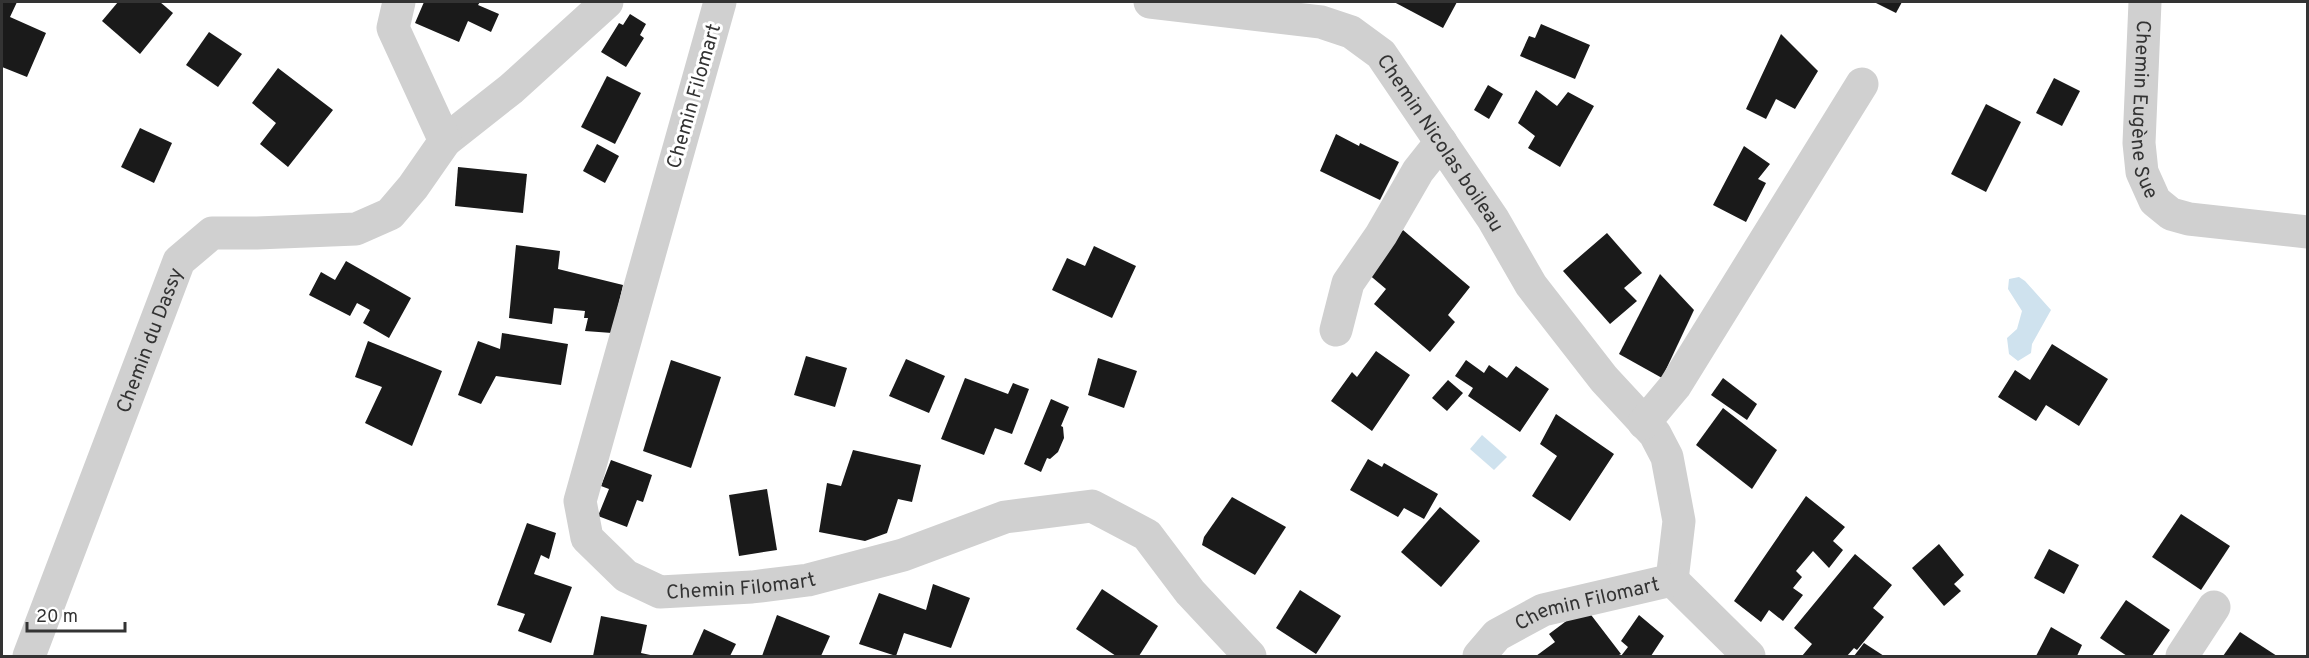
<svg xmlns="http://www.w3.org/2000/svg" width="2309" height="658" font-family="Overpass,sans-serif">
  <rect width="100%" height="100%" fill="#fff"/>
  <g fill="#cfe2ee">
    <path d="M2019,277L2025,281L2051,310L2032,344L2031,353L2018,361L2009,354L2007,338L2017,329L2022,311L2008,289L2009,279Z"/>
    <path d="M1482,435L1507,457L1494,470L1470,449Z"/>
  </g>
  <g fill="#1a1a1a">
    <path d="M2,2H17L10,17L46,33L27,77L2,67Z"/>
    <path d="M118,2H160L173,13L140,54L102,21Z"/>
    <path d="M424,2H480L478,5L499,14L491,32L468,21L459,42L415,23Z"/>
    <path d="M1394,2H1457L1443,28Z"/>
    <path d="M1874,2H1902L1896,13Z"/>
    <path d="M630,14L646,24L640,35L644,38L626,67L601,52L619,23L623,25Z"/>
    <path d="M1541,24L1590,45L1575,79L1520,56L1529,36L1535,38Z"/>
    <path d="M209,32L242,54L218,87L186,65Z"/>
    <path d="M1781,34L1818,71L1795,109L1776,99L1766,119L1746,109Z"/>
    <path d="M278,68L333,110L288,167L260,144L276,123L252,103Z"/>
    <path d="M607,76L641,93L615,144L581,127Z"/>
    <path d="M2054,78L2080,91L2062,126L2036,113Z"/>
    <path d="M1488,85L1503,94L1489,119L1474,110Z"/>
    <path d="M1536,90L1557,106L1568,92L1594,106L1560,167L1528,148L1535,136L1518,123Z"/>
    <path d="M1986,104L2021,122L1986,192L1951,174Z"/>
    <path d="M140,128L172,143L154,183L121,167Z"/>
    <path d="M1336,134L1359,146L1360,143L1399,162L1380,200L1320,171Z"/>
    <path d="M597,144L619,156L605,183L583,171Z"/>
    <path d="M1744,146L1770,164L1758,179L1766,183L1746,222L1713,205Z"/>
    <path d="M458,167L527,174L523,213L455,206Z"/>
    <path d="M1403,230L1470,287L1448,315L1455,322L1430,352L1374,304L1386,289L1367,273Z"/>
    <path d="M1607,233L1642,273L1624,288L1637,301L1610,324L1563,271Z"/>
    <path d="M516,245L560,251L558,269L623,285L612,333L585,331L588,318H584L585,311L554,308L552,324L509,318Z"/>
    <path d="M1094,246L1136,266L1112,318L1052,290L1067,258L1085,266Z"/>
    <path d="M346,261L411,298L389,338L363,323L370,310L357,303L350,316L309,295L321,272L335,280Z"/>
    <path d="M1660,274L1694,310L1662,378L1619,354Z"/>
    <path d="M502,333L568,344L561,385L496,376L481,404L458,395L478,341L500,349Z"/>
    <path d="M368,341L442,371L412,446L365,423L382,387L355,377Z"/>
    <path d="M2052,344L2108,379L2079,426L2046,405L2036,421L1998,397L2015,370L2030,380Z"/>
    <path d="M1376,351L1410,375L1372,431L1331,401L1352,372L1357,377Z"/>
    <path d="M806,356L847,368L835,407L794,395Z"/>
    <path d="M1098,358L1137,371L1124,408L1088,395Z"/>
    <path d="M906,359L945,376L929,413L889,396Z"/>
    <path d="M671,360L721,377L691,468L643,451Z"/>
    <path d="M1466,360L1484,373L1489,365L1507,378L1516,366L1549,389L1520,432L1468,396L1473,388L1455,376Z"/>
    <path d="M965,378L1008,394L1013,383L1029,389L1012,434L995,428L984,455L941,439Z"/>
    <path d="M1723,378L1757,404L1747,420L1711,395Z"/>
    <path d="M1448,380L1463,393L1447,411L1432,398Z"/>
    <path d="M1051,399L1069,407L1061,426L1063,427L1064,438L1058,452L1050,459L1047,458L1041,472L1024,464Z"/>
    <path d="M1723,408L1777,450L1752,489L1696,445Z"/>
    <path d="M1556,414L1614,454L1570,521L1532,496L1557,456L1540,444Z"/>
    <path d="M853,450L921,465L912,502L898,499L887,533L865,541L819,532L827,483L841,486Z"/>
    <path d="M1368,459L1382,467L1384,463L1438,494L1424,519L1404,508L1398,517L1350,490Z"/>
    <path d="M611,460L652,475L643,502L637,500L627,527L598,516L609,489L601,486Z"/>
    <path d="M767,489L777,550L739,556L729,495Z"/>
    <path d="M1806,496L1845,527L1833,541L1843,550L1829,568L1813,551L1796,571L1802,577L1793,588L1803,595L1783,621L1769,610L1761,622L1734,601Z"/>
    <path d="M1232,497L1286,527L1255,575L1202,545L1204,537Z"/>
    <path d="M1440,507L1480,541L1441,587L1401,552Z"/>
    <path d="M2181,514L2230,546L2201,590L2152,557Z"/>
    <path d="M527,523L556,533L549,559L541,555L534,574L572,587L551,643L518,631L525,614L497,605Z"/>
    <path d="M1939,544L1964,575L1954,584L1961,591L1944,606L1912,568Z"/>
    <path d="M2049,549L2079,565L2064,594L2034,578Z"/>
    <path d="M1855,554L1892,585L1873,608L1884,617L1857,650L1854,648L1847,656H1802L1812,644L1794,628Z"/>
    <path d="M933,584L970,598L951,648L904,633L896,656L859,644L879,593L926,610Z"/>
    <path d="M1102,589L1158,626L1139,656H1116L1076,629Z"/>
    <path d="M1300,590L1341,616L1316,654L1276,628Z"/>
    <path d="M2126,600L2170,630L2152,656H2127L2100,638Z"/>
    <path d="M1585,607L1621,654L1617,656H1536L1555,642L1549,634Z"/>
    <path d="M777,615L830,636L821,656H762Z"/>
    <path d="M1639,615L1664,636L1651,656H1621L1628,647L1621,641Z"/>
    <path d="M601,616L647,625L641,653L655,656H593Z"/>
    <path d="M2051,627L2082,645L2077,656H2036Z"/>
    <path d="M704,629L736,644L730,656H692Z"/>
    <path d="M2240,632L2277,656H2223Z"/>
    <path d="M1864,643L1884,656H1854Z"/>
  </g>
  <g fill="none" stroke-linecap="round" stroke-linejoin="round">
    <g stroke="#d0d0d0" stroke-width="33">
      <path id="s1" d="M720,2L580,501L587,538L626,576L660,592L752,587L808,580L903,555L1005,517L1092,506L1147,535L1190,592L1250,656"/>
      <path id="s2" d="M1150,2L1321,22L1351,32L1381,54L1493,219L1531,285L1604,379L1655,434L1667,457L1679,521L1672,580"/>
      <path id="s3" d="M2145,2L2139,143L2142,172L2155,201L2171,214L2189,219L2308,232"/>
      <path d="M445,141L511,89L607,2"/>
      <path d="M1336,330L1348,283L1381,235L1418,171L1441,142"/>
      <path d="M1644,423L1675,386L1862,84"/>
      <path d="M1672,580L1749,656"/>
      <path id="s4" d="M29,656L179,261L212,233H257L356,229L390,214L413,187L445,141L393,28L399,2"/>
      <path id="s5" d="M1479,656L1497,635L1543,610L1672,580"/>
      <path d="M2182,656L2214,607"/>
    </g>
  </g>
  <g text-anchor="middle" stroke-width="6" stroke-linejoin="round" paint-order="stroke">
    <g font-size="20" fill="#333" stroke="#fff">
      <text transform="translate(693 96) rotate(-74)" y="7">Chemin Filomart</text>
      <text dy="7" stroke="none"><textPath href="#s3" startOffset="108">Chemin Eugène Sue</textPath></text>
      <text dy="7" stroke="none"><textPath href="#s2" startOffset="348">Chemin Nicolas boileau</textPath></text>
      <text dy="7" stroke="none"><textPath href="#s4" startOffset="338">Chemin du Dassy</textPath></text>
      <text dy="7" stroke="none"><textPath href="#s1" startOffset="729">Chemin Filomart</textPath></text>
      <text dy="7" stroke="none"><textPath href="#s5" startOffset="124">Chemin Filomart</textPath></text>
    </g>
  </g>
  <rect width="2309" height="658" fill="none" stroke="#333333" stroke-width="6"/>
  <path d="M27 622v9h98v-9" fill="none" stroke="#333333" stroke-width="3"/>
  <text x="36" y="622" font-size="18" fill="#333333" stroke="#ffffff" stroke-width="4.5" paint-order="stroke">20 m</text>
</svg>
